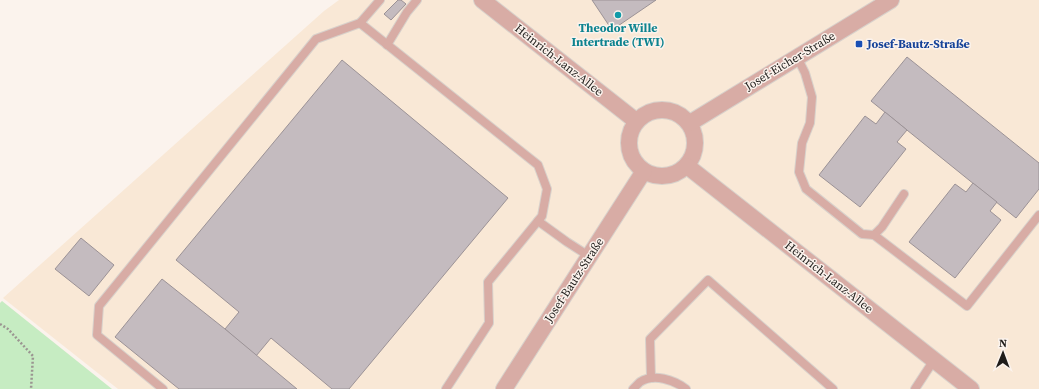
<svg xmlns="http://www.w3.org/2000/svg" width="1039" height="389" font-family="'Source Serif 4',serif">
  <rect width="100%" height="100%" fill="#fbf3ed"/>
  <path fill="#f9e8d6" d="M339,0H1039V389H118L3,298L324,11Z"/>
  <path fill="#c6ecc2" d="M2,301L112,389H0V303Z"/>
  <g fill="#c4bbbf" stroke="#9b9296">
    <path d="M398,0H401L406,4L391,20L384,14Z"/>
    <path d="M592,0H656L612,30Z"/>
    <path d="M907,57L1039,163V189L1016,218L871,101Z"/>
    <path d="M342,60L508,198L349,389H332L271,338L256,356L225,329L239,312L176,260Z"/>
    <path d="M885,112L907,130L897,142L906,149L860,207L819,175L865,116L876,124Z"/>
    <path d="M973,183L997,202L990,211L1001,220L955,278L909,242L955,184L966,192Z"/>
    <path d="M81,238L114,265L89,296L55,269Z"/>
    <path d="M162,279L225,329L297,389H179L115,337Z"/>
  </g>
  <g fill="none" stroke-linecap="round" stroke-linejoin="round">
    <defs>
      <g id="lane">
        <path d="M360,23L538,165L547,189L542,216L488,282L489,323L446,389"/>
        <path d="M387,45L407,12L417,0"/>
        <path d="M797,57L805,73L812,97L810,123L802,143L799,172L806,189L862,234L874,235L882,227L904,194"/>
        <path d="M538,221L567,242L589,256"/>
        <path d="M874,235L967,306L1039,215"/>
        <path d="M651,378L650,339L708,280L833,389"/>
        <path d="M163,389L97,335L99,306L316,39L360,23L380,0"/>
        <path d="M633,389C635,387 638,384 640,382C654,373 674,380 686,389"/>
        <path d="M915,389L934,360"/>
      </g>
      <g id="street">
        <path d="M482,0L636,121"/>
        <circle cx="662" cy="143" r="33"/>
        <path d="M690,123L891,0"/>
        <path d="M687,166L971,389"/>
        <path d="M504,389L644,171"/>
      </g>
    </defs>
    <use href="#lane" stroke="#d8d1cb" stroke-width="10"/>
    <use href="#street" stroke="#d8d1cb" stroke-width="18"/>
    <path stroke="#9b9591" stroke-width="2.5" stroke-dasharray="2 2" stroke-linecap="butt" d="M0,324L8,329L33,356L31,389"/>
    <use href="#lane" stroke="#d8aca5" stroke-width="8"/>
    <use href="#street" stroke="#d8aca5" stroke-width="16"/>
  </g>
  <circle fill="#0f9aa8" stroke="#fbf3ed" stroke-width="1.5" cx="618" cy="15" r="4"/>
  <rect fill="#1a4fb4" stroke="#fbf3ed" stroke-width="1.5" x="855" y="40" width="8" height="8" rx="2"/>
  <g text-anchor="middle" stroke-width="3" stroke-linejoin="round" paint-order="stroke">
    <g font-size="12" font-weight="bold" fill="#0d838f" stroke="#fbf3ed">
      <text x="618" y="32">Theodor Wille<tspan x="618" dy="14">Intertrade (TWI)</tspan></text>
    </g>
    <g font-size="12" font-weight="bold" fill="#164399" stroke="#fbf3ed" text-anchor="start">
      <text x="867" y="48">Josef-Bautz-Straße</text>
    </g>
    <g font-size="12" fill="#1f1c1a" stroke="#fbf3ed">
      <text transform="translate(559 60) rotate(38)" y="4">Heinrich-Lanz-Allee</text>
      <text transform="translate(790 61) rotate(-31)" y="4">Josef-Eicher-Straße</text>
      <text transform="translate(829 277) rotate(38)" y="4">Heinrich-Lanz-Allee</text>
      <text transform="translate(574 280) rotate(-57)" y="4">Josef-Bautz-Straße</text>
    </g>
  </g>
  <g transform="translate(1003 353) rotate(1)" stroke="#fbf3ed" stroke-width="3" paint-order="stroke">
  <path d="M0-3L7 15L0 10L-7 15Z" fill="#1f1c1a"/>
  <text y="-6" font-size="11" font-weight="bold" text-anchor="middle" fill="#1f1c1a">N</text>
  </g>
</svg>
